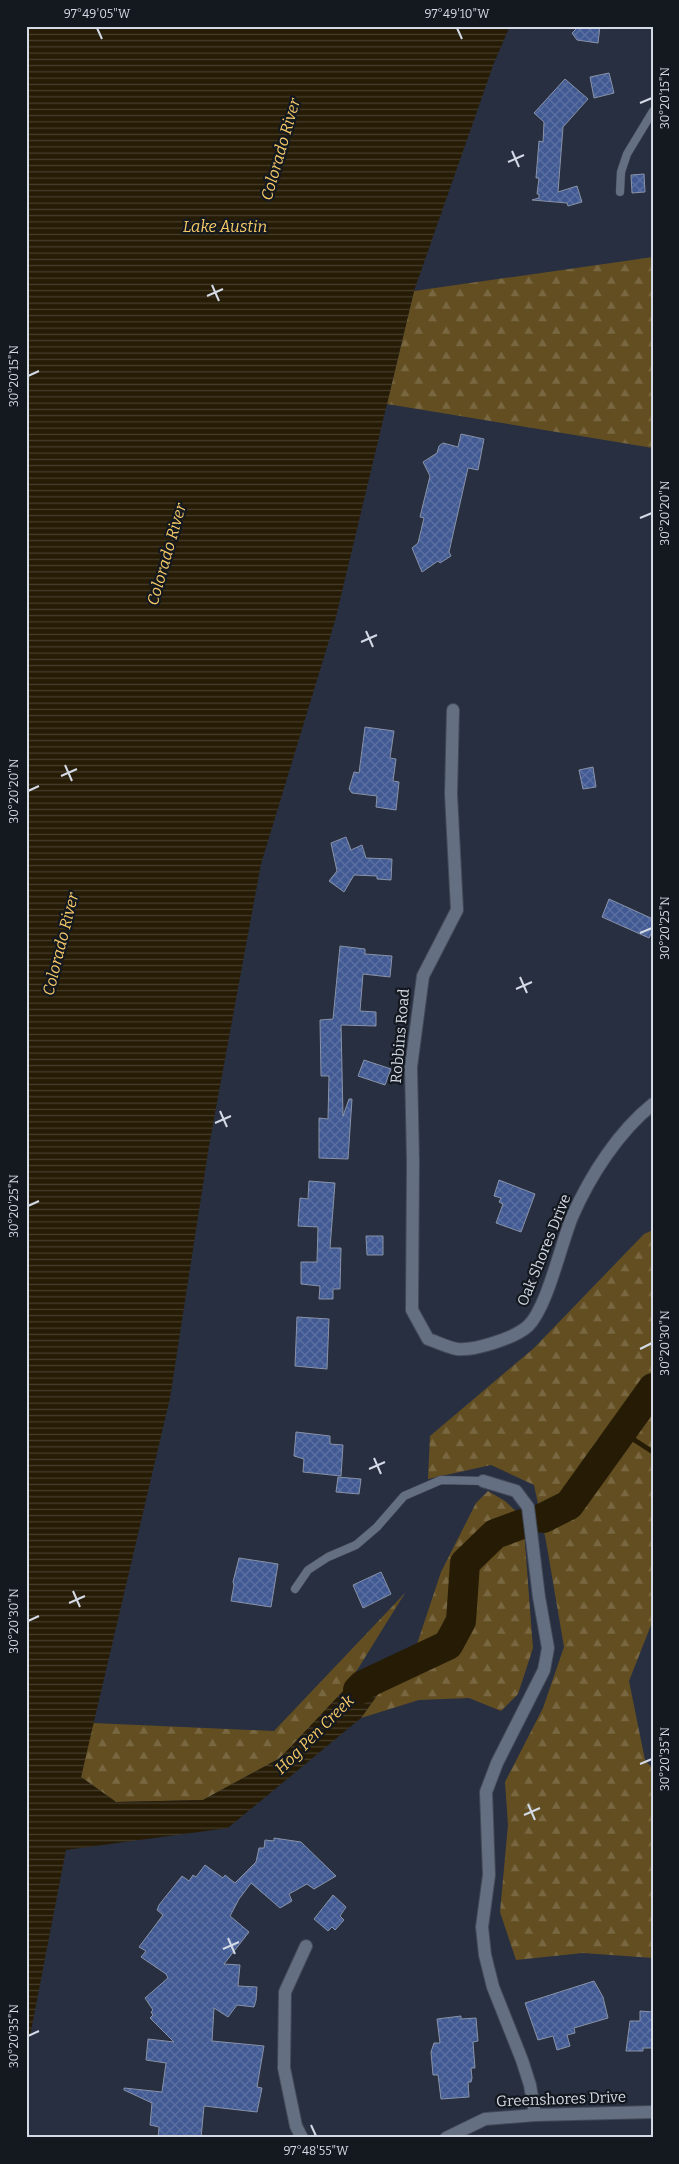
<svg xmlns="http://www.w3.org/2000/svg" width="679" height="2164" font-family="Bitter,serif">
  <defs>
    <pattern id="forest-firs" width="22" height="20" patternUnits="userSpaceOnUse" patternTransform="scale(1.25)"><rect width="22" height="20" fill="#624e21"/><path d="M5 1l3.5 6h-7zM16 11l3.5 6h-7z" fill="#786741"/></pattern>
    <pattern id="water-rules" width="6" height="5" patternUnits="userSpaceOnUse" patternTransform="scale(1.25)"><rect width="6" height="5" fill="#261c06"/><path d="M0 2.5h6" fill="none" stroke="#453c2a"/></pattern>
    <pattern id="building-cross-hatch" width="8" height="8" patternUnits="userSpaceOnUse" patternTransform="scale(1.25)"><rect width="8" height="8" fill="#425a93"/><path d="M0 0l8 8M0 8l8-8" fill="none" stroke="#5c71a2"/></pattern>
  </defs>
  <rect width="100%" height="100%" fill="#282f41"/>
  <g fill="url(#forest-firs)">
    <path d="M653,257V448L387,404L414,291Z"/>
    <path d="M653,1230V1620L629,1681L645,1760L653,1769V1958L583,1953L516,1960L500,1912L508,1825L505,1782L543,1708L564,1647L546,1541L534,1485L491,1465L428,1479L430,1436L534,1348L644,1234Z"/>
    <path d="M488,1491L505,1501L523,1518L533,1648L518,1694L501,1711L469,1698L419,1700L361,1718L400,1663L417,1644L441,1572L476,1503Z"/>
    <path d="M405,1593L346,1688L280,1758L203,1800L116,1802L81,1777L93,1723L274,1731Z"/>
  </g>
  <path fill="url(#water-rules)" d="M26,26H510L494,63L414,291L335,621L261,864L209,1146L170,1398L81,1777L116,1802L203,1800L280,1758L346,1688L400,1663L361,1718L228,1828L66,1850L26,2057Z"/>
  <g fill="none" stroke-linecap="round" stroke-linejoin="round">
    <path stroke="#261c06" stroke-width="5" d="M622,1432L653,1452"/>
    <g stroke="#261c06" stroke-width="30">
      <path d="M543,1518L569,1505L653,1388"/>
      <path d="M358,1690L363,1685L448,1645L461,1621L465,1563L495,1534L522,1524"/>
    </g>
  </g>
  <g fill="url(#building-cross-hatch)" stroke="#8892a7">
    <path d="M579,26H600L598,43L577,40L572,33Z"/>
    <path d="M609,73L614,93L594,98L590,77Z"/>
    <path d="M565,79L588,99L563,127L558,192L577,186L582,202L568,206L567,203L532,200L539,198V194H537L539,178H536L539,141L543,142L544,122L534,113Z"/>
    <path d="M644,174L645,192L632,193L631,175Z"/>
    <path d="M461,434L484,439L478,470L468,468L449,552L451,556L440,563L438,561L422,572L412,548L418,543L424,518L420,517L430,476L423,462L437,453L439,446L443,443L458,447Z"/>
    <path d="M365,727L394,731L390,758L396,759L393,781L399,782L396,810L376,807L377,796L352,793L349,789L354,772L359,773Z"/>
    <path d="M593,767L596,787L583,789L579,770Z"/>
    <path d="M346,837L351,850L362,845L366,858L392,859L391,880L377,879V876L354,875L344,892L329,881L337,871L331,843Z"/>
    <path d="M609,899L653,919V929L649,938L602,917Z"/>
    <path d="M340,946L365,949V954L392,956L390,977L363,974L360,1011L376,1012V1026L341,1025L343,1116L349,1099H352L348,1159L319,1158V1118L328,1119L329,1076H321L320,1020L333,1019Z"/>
    <path d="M364,1060L391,1069L385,1085L358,1076Z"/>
    <path d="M499,1180L535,1194L521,1232L496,1223L503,1204L499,1202L501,1198L494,1196Z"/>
    <path d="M309,1181L335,1183L330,1248H341L340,1289H333V1299H319L320,1286L301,1284V1262H317L318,1227L298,1226L300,1198L308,1199Z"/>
    <path d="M366,1236H383V1255H367Z"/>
    <path d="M297,1317L329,1319L327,1369L295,1366Z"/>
    <path d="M296,1432L330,1436V1444L343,1445L341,1476L303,1472L304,1459L294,1456Z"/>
    <path d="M338,1477L361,1479L359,1494L336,1492Z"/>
    <path d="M239,1558L278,1564L271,1607L231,1601L234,1585L233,1582Z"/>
    <path d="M381,1572L391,1594L363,1608L353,1585Z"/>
    <path d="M274,1838L301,1842L336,1876L314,1889L307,1884L289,1894L292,1901L280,1908L251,1883L239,1899L230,1916L249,1932L224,1964L240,1965L238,1986L257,1987L256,2000L254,2007L237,2005L228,2017L214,2008L212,2041L264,2046L257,2087L262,2088L257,2112L204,2106L201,2138H158L159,2127L150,2125L152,2103L124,2090V2088L162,2092L166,2063L146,2060L148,2039L174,2042L150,2018L153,2015L151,2012L153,2010L145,1998L168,1978L166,1974L141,1957L146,1951L139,1947L163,1915L157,1910L159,1905L182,1876L189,1881L193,1875L196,1877L205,1865L223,1878L225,1875L235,1883L256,1862L259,1848H264L265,1840L274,1841Z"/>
    <path d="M333,1895L346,1907L340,1916L344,1920L335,1930L332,1927L328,1931L314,1919Z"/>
    <path d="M594,1981L603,1997L608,2018L574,2028L575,2033L567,2035L570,2046L557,2050L553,2036L538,2040L525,2003Z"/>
    <path d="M640,2011L653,2012V2048H643V2051H626L630,2021H640Z"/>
    <path d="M461,2016V2019L476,2018L478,2041L473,2042L475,2068H471L472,2078L471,2082H468L469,2097L441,2099L438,2075H433L431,2052L434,2043H440L437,2019Z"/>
  </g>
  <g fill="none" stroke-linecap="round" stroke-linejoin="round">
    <defs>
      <g id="lane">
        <path d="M620,192L621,172L627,154L653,111"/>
        <path d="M295,1589L308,1570L328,1557L356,1545L377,1527L404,1496L441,1480L483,1481"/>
      </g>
      <g id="street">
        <path d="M453,710L451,794L457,910L423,976L411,1067L413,1162L412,1310L428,1339C437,1342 447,1347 457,1349C474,1351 515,1338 528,1326C547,1308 561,1244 572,1217C590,1176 618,1132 653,1104"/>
        <path d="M483,1481L516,1491L528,1507L539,1597L548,1648L544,1670L497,1763L486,1792L489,1875L482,1927L485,1955L493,1987L522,2060L530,2085L535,2115"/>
        <path d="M302,2138L296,2126L284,2068L285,1992L306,1946"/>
        <path d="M446,2138L485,2119L535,2115L653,2112"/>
      </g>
    </defs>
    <use href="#lane" stroke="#434a58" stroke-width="9"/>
    <use href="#street" stroke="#434a58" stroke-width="14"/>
    <use href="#lane" stroke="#656f82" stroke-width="8"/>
    <use href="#street" stroke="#656f82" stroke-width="12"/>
  </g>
  <path fill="none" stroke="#d4dae5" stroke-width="2" d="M97,28L102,39M457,28L462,39M640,103L652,98M512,151L519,167M508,162L524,155M212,285L219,301M207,296L223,289M28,376L39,371M640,518L652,513M366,631L373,647M361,642L377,635M65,765L72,781M61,776L77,769M28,791L39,786M640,933L652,928M520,977L527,993M516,989L532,982M220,1111L227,1127M215,1123L231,1116M28,1206L39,1201M640,1349L652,1343M374,1458L381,1474M369,1469L385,1462M73,1591L80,1607M69,1603L85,1596M28,1621L39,1616M640,1764L652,1759M528,1804L535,1820M524,1815L540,1808M228,1938L235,1954M223,1949L239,1942M28,2036L39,2031M311,2125L316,2136"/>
  <g text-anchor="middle" stroke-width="4.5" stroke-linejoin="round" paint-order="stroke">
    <g font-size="15" fill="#d4dae5" stroke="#14181f">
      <text transform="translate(400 1036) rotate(-85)" y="5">Robbins Road</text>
      <text transform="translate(544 1250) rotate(-68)" y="5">Oak Shores Drive</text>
      <text transform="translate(561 2099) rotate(-2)" y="5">Greenshores Drive</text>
    </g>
    <g font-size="16" font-style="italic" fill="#f6c967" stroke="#14181f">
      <text transform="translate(280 149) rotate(-74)" y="6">Colorado River</text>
      <text x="225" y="232">Lake Austin</text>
      <text transform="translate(166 554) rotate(-74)" y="6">Colorado River</text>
      <text transform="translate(60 944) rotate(-76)" y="6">Colorado River</text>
      <text transform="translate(314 1734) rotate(-45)" y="6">Hog Pen Creek</text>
    </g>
  </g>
  <rect width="679" height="2164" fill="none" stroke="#14181f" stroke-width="55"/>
  <rect x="28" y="28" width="624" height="2108" fill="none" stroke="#d4dae5" stroke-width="2"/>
  <g font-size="12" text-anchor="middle" fill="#d4dae5">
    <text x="97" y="18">97°49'05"W</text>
    <text x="457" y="18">97°49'10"W</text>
    <text transform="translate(665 98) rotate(-90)" y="4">30°20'15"N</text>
    <text transform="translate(14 376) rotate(-90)" y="4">30°20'15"N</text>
    <text transform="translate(665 513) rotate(-90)" y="4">30°20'20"N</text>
    <text transform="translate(14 791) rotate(-90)" y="4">30°20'20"N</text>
    <text transform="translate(665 928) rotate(-90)" y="4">30°20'25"N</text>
    <text transform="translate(14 1206) rotate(-90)" y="4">30°20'25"N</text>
    <text transform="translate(665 1343) rotate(-90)" y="4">30°20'30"N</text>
    <text transform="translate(14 1621) rotate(-90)" y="4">30°20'30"N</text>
    <text transform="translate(665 1759) rotate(-90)" y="4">30°20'35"N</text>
    <text transform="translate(14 2036) rotate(-90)" y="4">30°20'35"N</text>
    <text x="316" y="2155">97°48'55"W</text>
  </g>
</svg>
